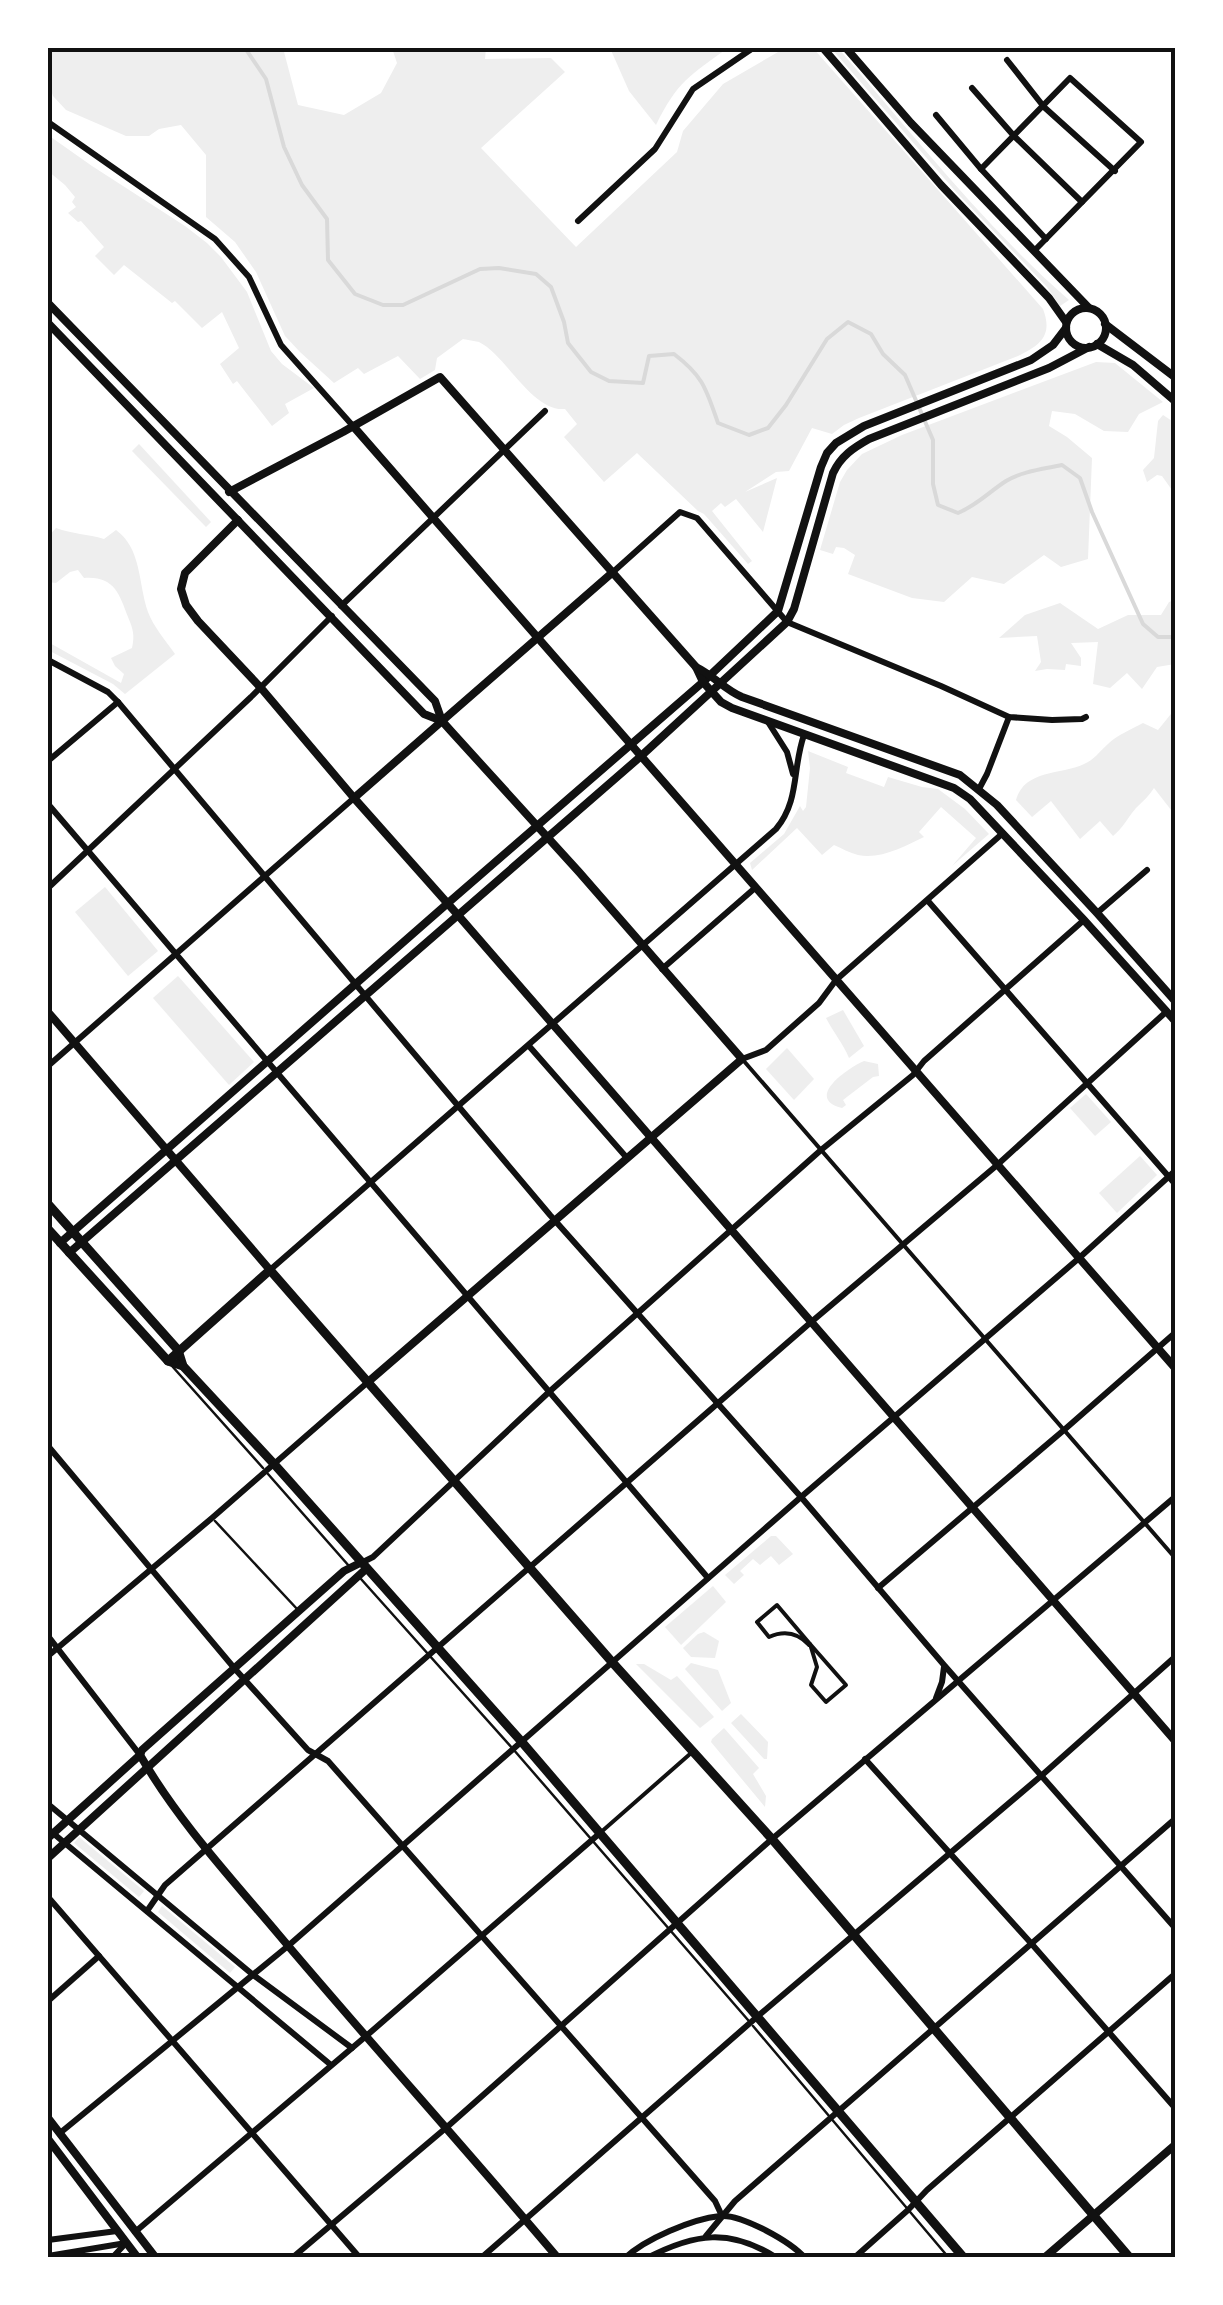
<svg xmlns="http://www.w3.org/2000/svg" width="1223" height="2305" font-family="'Space Grotesk',sans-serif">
  <rect width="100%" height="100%" fill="#fff"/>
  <g fill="#eee">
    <path d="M48,48H283L298,105L344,115L381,93L397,63L392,48H486L485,59L551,58L565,72L481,148L576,247L677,152L683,131L723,84L785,48H813L1043,309C1053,335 1041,345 1018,356L859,418L844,425L832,434L812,428L789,471L776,472L745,492L777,478L763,532L736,499L725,507L721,503L712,511L752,561L748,564L704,514L698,511L637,453L604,482L564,437L577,424L565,409C532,412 506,355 479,342C478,342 464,339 463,339L437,358L435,370L420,379L398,356L364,374L358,368L334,383L300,352L285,336L256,272L235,242L206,217V155L181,125L159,129L149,136H126L66,110L53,96L48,81Z"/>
    <path d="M610,48H728C690,75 677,82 656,125L629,91Z"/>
    <path d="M831,48H838C912,133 983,225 1069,300L1060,306L1047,287L957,193Z"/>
    <path d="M48,135L92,166L185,226L207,243L221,257L247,292L271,351L282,364L314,388L285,404L289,413L272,426L237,381L233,384L220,364L239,348L222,312L202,328L175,301L172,303L124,265L114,275L95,256L104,247L81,221L78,222L68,213L76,207L72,202L75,197L65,185L48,171Z"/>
    <path d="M1096,362L1115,363L1163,402L1139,414L1128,432L1104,431L1075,414L1052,411L1049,426L1067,437L1092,458L1088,559L1061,567L1044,555L1004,584L972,577L944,602L912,598L848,574L855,555L844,548L836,547L833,554L820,550L840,482L847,470L862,454L902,435Z"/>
    <path d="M1163,415L1175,423V487L1172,490L1162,476L1157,475L1147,482L1143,470L1154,458L1158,421Z"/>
    <path d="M139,444L211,522L206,527L132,451Z"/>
    <path d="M56,528C72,534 88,534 104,539L116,530C142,549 138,583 148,612C153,626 166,641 175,654L125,694L113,684L48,650V642L121,683L124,674L115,666L111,658L132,648C135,635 133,629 128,617C119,593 114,576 84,578L78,570L70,572L56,583L48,582V537Z"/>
    <path d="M1175,600V664L1157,667L1142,689L1127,673L1110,688L1093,684L1098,642L1071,643L1081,658V666L1066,664L1065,670L1047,669L1035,671L1041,662L1037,636L999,638L1025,615L1060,603L1098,629L1128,615H1161L1169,602Z"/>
    <path d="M1175,709V815L1154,788C1149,796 1143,801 1136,808C1128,817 1123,828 1113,836L1100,821L1080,839L1051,801L1032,817L1016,800C1025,769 1061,775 1084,764C1094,760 1100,751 1108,744C1117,735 1132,729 1143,723L1158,730Z"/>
    <path d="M808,751L848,767L846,773L884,787L888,777L922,787L938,789L965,809L989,834L952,866L976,838L941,807L919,832L924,837C905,846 880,860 858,855C850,853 841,848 834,845L822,855L797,828L752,870L750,863L784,834L800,806L803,811L806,807L810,768Z"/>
    <path d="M105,887L158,951L128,976L75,912Z"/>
    <path d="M178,976L254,1062L229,1085L153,998Z"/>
    <path d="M843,1010L864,1046L849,1058C843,1043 833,1032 826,1018Z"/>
    <path d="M787,1048L814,1079L794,1100L766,1069Z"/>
    <path d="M864,1061L878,1064L879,1076L873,1077L843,1100L846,1105L842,1108C804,1098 848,1068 864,1061Z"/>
    <path d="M1086,1094L1111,1122L1095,1136L1070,1108Z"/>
    <path d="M1140,1156L1157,1175L1117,1213L1099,1193Z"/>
    <path d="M771,1536H776L793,1554L779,1565L771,1556L760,1565L753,1559L740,1571L744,1575L734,1584L725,1575Z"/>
    <path d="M713,1586L726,1602L681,1645L665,1627Z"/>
    <path d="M704,1632L719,1641L715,1658L691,1657L683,1648L698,1634Z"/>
    <path d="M691,1663L718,1670L731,1703L722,1711L685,1669Z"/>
    <path d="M636,1664H644L671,1680L677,1676L714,1717L700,1728Z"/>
    <path d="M741,1714L768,1742L767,1759H764L731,1723Z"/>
    <path d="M724,1728L759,1768L753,1774L766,1796L765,1807L711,1742L712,1739Z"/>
    <path d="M79,1837L144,1891L139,1897L74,1843Z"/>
    <path d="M162,1906L235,1967L230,1973L158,1912Z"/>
  </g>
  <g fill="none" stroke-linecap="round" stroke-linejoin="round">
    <path stroke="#d9d9d9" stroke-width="4" d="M245,48L266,79L284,147L302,185L327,219L328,260L355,294L383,305H403L480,269L499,268L536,274L551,287L564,322L568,343L591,372L609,381L643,383L649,356L674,354C704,377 706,389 718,423L749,435L768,428L786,405L827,339L848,322L871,334L883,354L905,375L933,440V484L938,505L958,513C977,505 989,492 1006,481C1023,471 1044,469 1062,465L1080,478L1092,512L1143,624L1158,637H1176"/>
    <g stroke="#111" stroke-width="2.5">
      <path d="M172,1366L263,1468"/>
      <path d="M268,1474L349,1566"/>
      <path d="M215,1521L298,1610"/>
      <path d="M361,1579L513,1749L748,2020"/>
      <path d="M753,2026L949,2258"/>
    </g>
    <g stroke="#111" stroke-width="4">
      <path d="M743,1060L1176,1559"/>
      <path d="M777,1605L810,1644L809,1645C798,1633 785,1630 769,1637L757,1622Z"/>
      <path d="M810,1644L846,1685L826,1702L811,1685L817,1667Z"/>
      <path d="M600,1833L690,1754"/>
    </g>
    <g stroke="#111" stroke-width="6">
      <path d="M1007,60L1044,107L1115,171"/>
      <path d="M972,88L1014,136L1082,202"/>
      <path d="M936,115L981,169L1046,239"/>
      <path d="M48,122L215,239L249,277L281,345L353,426"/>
      <path d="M981,169L1070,78L1141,142L1034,251"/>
      <path d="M578,221L655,149L693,89L753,48"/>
      <path d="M613,572L680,512L697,518L787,622L941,686L1009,717L1052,720L1082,719L1086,717"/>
      <path d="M341,606L545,411"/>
      <path d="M48,660L108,692L118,702L550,1215L801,1497L944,1665L1176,1929"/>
      <path d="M768,722L787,752L793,774"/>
      <path d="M48,761L118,702"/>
      <path d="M979,789L987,774L1009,717"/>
      <path d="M48,804L708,1578"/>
      <path d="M48,888L251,697L332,616"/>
      <path d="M928,901L1176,1185"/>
      <path d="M1097,913L1147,870"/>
      <path d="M662,969L755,888"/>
      <path d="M529,1046L627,1158"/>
      <path d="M742,1059L766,1050L819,1003L836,980L1003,833"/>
      <path d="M48,1066L354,798"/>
      <path d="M270,1270L776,829C800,800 792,769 804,735"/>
      <path d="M48,1446L235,1669L308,1750L328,1761L715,2201L722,2216"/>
      <path d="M361,1563L373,1557L549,1392L821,1150L913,1075L924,1061L1084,920"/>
      <path d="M878,1588L1064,1430L1176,1332"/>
      <path d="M48,1636L140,1755"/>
      <path d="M48,1656L212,1518L368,1382"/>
      <path d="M936,1698L942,1682L944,1667"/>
      <path d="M865,1759L1030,1942L1176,2109"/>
      <path d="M48,1804L252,1974L352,2048"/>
      <path d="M48,1829L331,2065"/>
      <path d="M48,1897L360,2258"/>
      <path d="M147,1911L165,1885L810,1323L996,1166L1166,1012"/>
      <path d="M48,2001L99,1956"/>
      <path d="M60,2133L288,1946L801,1497L1078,1259L1176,1170"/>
      <path d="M135,2232L365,2037L600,1833"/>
      <path d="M706,2236L735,2201L1176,1818"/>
      <path d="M48,2240L117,2231"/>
      <path d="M48,2256L126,2243"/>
      <path d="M112,2258L125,2244"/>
      <path d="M292,2258L447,2127L772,1839L1176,1496"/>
      <path d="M481,2258L758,2016L1041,1776L1176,1656"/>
      <path d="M625,2258C645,2239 692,2219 720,2216C742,2214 791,2242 805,2258"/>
      <path d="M647,2258C695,2233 730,2228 777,2258"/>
      <path d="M854,2258L908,2210L927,2190L1176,1973"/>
    </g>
    <g stroke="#111" stroke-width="8">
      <path d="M353,426L1176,1369"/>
      <path d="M238,520L185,573L181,589L186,605L198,621L261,688L354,798L457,914L1176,1742"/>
      <path d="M354,798L442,721"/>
      <path d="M60,1243L448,903L703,682L778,611L821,467L827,453L836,443L864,426L1031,360L1053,345L1066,328"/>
      <path d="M69,1253L640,757L787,622L794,609L833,473C841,456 853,448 869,439L1049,368L1089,347"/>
      <path d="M140,1755C178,1821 231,1878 279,1935C371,2044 466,2149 558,2258"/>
      <path d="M48,1838L140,1755L142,1750L344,1571L360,1563"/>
      <path d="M48,1858L366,1569"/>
      <path d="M1044,2258L1176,2144"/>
    </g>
    <g stroke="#111" stroke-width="8">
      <path d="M823,48L941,185L1049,298L1066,322"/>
      <path d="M846,48L911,123L1089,308"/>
      <path d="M48,303L435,701L442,721L450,730L579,872L742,1059L368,1382"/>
      <circle cx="1086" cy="328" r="20"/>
      <path d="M48,323L424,714L442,721"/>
      <path d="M1105,324L1176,378"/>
      <path d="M1097,344L1133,365L1176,402"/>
      <path d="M229,492L343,432L440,377L696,667L703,682L721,702L732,708L954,788L970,799L1084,920L1176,1022"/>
      <path d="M696,667C713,675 725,690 742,697L960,775L997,805L1097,913L1176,1002"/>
      <path d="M442,721L613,572"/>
      <path d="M48,1012L270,1270"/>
      <path d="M48,2118L156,2258"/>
      <path d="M48,2139L138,2258"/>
    </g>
    <g stroke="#111" stroke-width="9">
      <path d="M48,1204L178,1350L183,1366L275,1465L521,1741L964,2258"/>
      <path d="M48,1229L168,1361L183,1366"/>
      <path d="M168,1361L270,1270L612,1662L772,1839L1130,2258"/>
    </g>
  </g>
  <rect width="1223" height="2305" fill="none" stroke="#ffffff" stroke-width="100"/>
  <rect x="50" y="50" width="1123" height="2205" fill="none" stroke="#111" stroke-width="4"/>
</svg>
